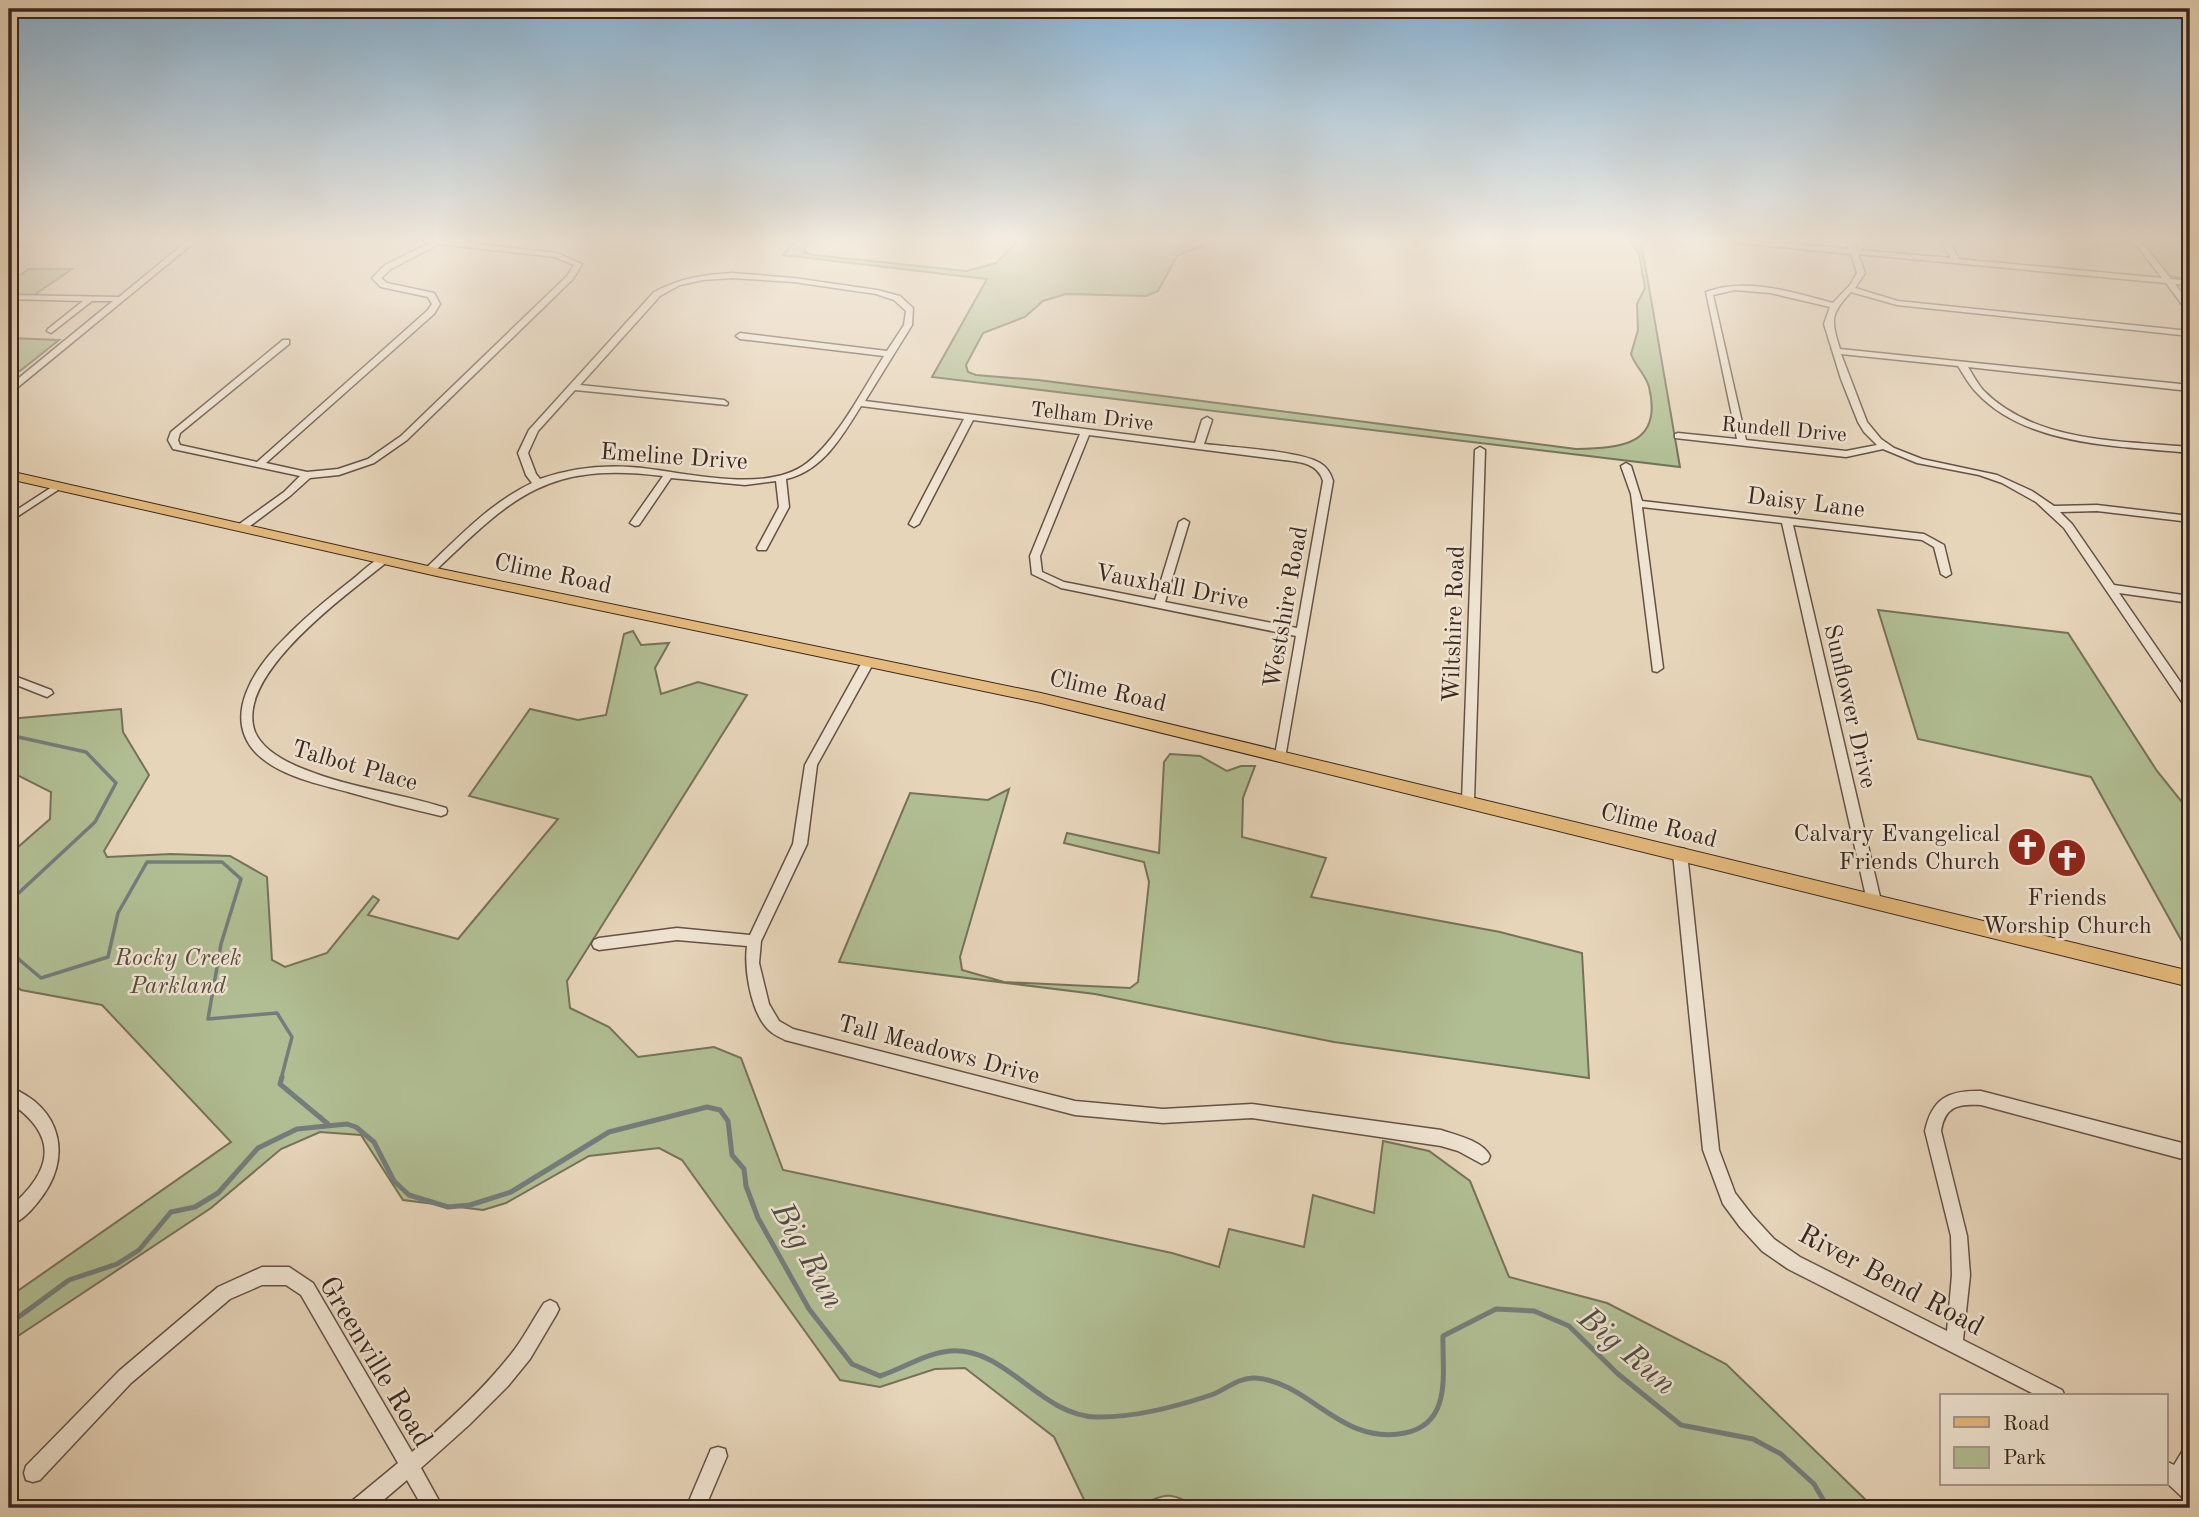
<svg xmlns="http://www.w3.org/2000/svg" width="2199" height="1517" font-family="'Old Standard TT',serif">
  <rect width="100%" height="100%" fill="#e7d5ba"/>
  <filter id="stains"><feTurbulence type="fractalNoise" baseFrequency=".00286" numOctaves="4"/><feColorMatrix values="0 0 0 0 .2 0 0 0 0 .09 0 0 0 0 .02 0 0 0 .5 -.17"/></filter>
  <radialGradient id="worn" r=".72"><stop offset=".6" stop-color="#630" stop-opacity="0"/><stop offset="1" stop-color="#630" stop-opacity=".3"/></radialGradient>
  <g fill="#b1be93" stroke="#76725a" stroke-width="2">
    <path d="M796,241H807L804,252L813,255L967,271L996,263L1018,241H1197L1206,244L1177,256L1158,291L1146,296L1066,294L1043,301L1025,317L983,333L966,365L968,372L976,375L1038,380L1576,449C1622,448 1663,445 1649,387C1646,375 1635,366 1631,354L1638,330L1637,304L1645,288L1639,254L1630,241H1641L1680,467L932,377L987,279L783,255Z"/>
    <path d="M2141,241H2190V281L2167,275Z"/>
    <path d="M29,269H72L34,295H9V282Z"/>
    <path d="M9,338L59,340L20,371L9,369Z"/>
    <path d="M1878,610L2068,633L2157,771L2190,812V956L2091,777L1918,739Z"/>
    <path d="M633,631L641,645L669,643L655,668L661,694L698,682L747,695L567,981L570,1008L609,1027L638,1057L714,1047L741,1058L783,1170L1172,1253L1219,1267L1229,1229L1304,1247L1313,1195L1374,1213L1383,1141L1429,1151L1470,1181L1509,1277L1607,1303L1726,1364L1870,1504L1883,1508H1199C1159,1484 1163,1501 1127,1508C1115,1511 1100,1508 1088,1508L1054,1437L965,1368L935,1369L880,1387L840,1380L682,1160L659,1148L589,1156L506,1203L483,1210L403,1200L361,1135L320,1132L281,1149L211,1208L9,1342V1297L231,1142L102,1005L21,990L9,980V855L50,819L51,792L9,771V719L121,709L123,732L149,775L104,851L107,857L171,854L230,856L267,877L272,960L285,967L327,953L373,896L379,900L368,915L458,939L558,819L469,796L530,709L578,720L606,715L624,634Z"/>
    <path d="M1170,754L1200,756L1227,771L1241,766H1255L1243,798L1242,837L1326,858L1311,897L1500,932L1582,953L1589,1078L1334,1042L1095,994L839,962L910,793L988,800L1009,789L960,957L962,970L1004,982L1130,988L1138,982L1149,882L1144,862L1064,843L1067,833L1159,853L1164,762Z"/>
  </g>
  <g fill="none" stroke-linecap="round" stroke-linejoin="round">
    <g stroke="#747d7c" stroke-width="3.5">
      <path d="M9,735L86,752L116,783L95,822L9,902"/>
      <path d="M9,951L41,978L108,957L118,913L147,862H222L241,879L221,944L208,1019L277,1013L292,1037L281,1079"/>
    </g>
    <g stroke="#747d7c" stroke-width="5">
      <path d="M282,1077L280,1084L328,1124"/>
      <path d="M9,1324L69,1280L117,1264L139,1250L171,1212L195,1207L218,1193L258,1148L297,1129L347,1124L356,1127L374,1142L394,1181L409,1195L448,1207L470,1205L511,1192L609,1132L707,1107L720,1110L728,1121L732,1155L744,1169L746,1186L758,1218L809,1309L852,1364L880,1376C902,1369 926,1353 950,1351C1007,1347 1039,1415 1096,1417C1134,1418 1175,1407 1211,1395C1225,1390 1239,1377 1255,1378C1311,1382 1340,1446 1405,1433C1453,1423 1442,1372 1443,1336L1496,1309L1534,1311L1569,1326L1618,1374L1681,1425L1753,1439L1781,1454L1814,1484L1828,1508"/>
    </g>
    <defs>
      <g id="minor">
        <path d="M187,241H196L12,392L9,393V386L113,301H92L51,333L47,331L48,329L83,301L9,299V295L119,297Z"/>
        <path d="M434,241H452L557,253L582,264L573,279L407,440L374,463L339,475L310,478L290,496L246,529H238V525L284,492L300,476L173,449L168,440L171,432L283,340H289V344L180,433L178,440L180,445L257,462L428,310L432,304L428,297L381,287L372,278L385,265ZM439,244L555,257L574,265L567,276L401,436L368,459L338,469L307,472L266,463L434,314L440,304L434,293L387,283L381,278L391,269Z"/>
        <path d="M1736,241H1766L1849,249L1846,241H1854L1857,250L1951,258L1941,241H1949L1959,259L2162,278L2133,241H2141L2171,279L2190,281V285L2175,284L2190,304V311H2187L2166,283L1858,254L1865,273L1855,288L1898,301L2190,331V336L1897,305L1851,292C1830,314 1831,320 1840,349L2190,385V391L1968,367C1973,375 1977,383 1983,390C2035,443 2121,441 2190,447V453C2122,446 2027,447 1977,393C1969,385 1964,375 1958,366L1841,354L1867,422L1881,439L1894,448L1922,459L1997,475L2032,491L2054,506L2097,505L2190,516V522L2097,511L2060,512L2072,524L2114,585L2190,596V603L2119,593L2190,696V709L2186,708L2064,528L2036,502L2002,483L1979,475L1917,463L1883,449L1846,457L1675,438V434L1678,433L1737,439L1706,292C1746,277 1793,292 1833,303L1850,285L1857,273L1851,254L1740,243ZM1735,290L1770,293L1830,307L1824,324L1841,379L1858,422L1864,432L1877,445L1846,451L1746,440L1713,295Z"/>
        <path d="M732,273L794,278L877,290L900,296L913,308L912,325L865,401L1195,443L1202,420L1207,417L1212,420L1204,444C1230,447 1300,451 1320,463C1327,467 1331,474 1333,481L1285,758H1277L1275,755L1296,636L1061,588L1032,574L1030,556L1080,434L973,420L919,524L914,527L909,524L964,419L861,406C842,436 823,471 786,479L789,507L766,550H758L757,548L779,507L776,481L745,485L671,478L639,525L635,526L630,523L663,476C547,461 512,497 434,572H426L425,570L426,568C460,536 490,503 532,483L526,475L518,453L529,430L654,292C682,278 701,275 732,273ZM732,278L794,282L876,294L894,300L906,311L904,325L887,351L740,333L736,336L740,339L884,356C863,389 838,439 807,463C764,496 680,470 630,467C599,465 568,469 540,479L536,474L528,453L538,431L575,390L727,405L728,403L724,400L580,385L660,296L680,285L703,280ZM1089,435L1284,460C1300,462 1318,463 1323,481L1297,628L1165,602L1189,522L1184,519L1179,522L1155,600L1064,582L1042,572L1040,556Z"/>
        <path d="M1480,447L1485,450L1474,801L1472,804H1464L1462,801L1475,450Z"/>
        <path d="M1626,463L1631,466L1642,501L1924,534L1944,545L1951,574L1946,577L1941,574L1934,547L1922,540L1793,525L1881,901L1879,905L1874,907L1869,905L1867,901L1782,523L1642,507L1663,668L1657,672L1653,671L1631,494L1621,466Z"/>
        <path d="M58,483L61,484V488L9,522V515Z"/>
        <path d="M383,557L387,558V562C349,593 233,675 255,732C263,751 288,763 306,770C351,788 399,793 446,808L447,811L446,814L441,816C410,809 379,801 348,792C318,784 279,776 256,753C221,716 256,666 285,638C306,616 330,597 353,579C363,571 372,561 383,557Z"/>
        <path d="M868,658L874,662L817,765L807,844L761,941L759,963L769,1004L779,1021L793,1029L1075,1101L1163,1109L1252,1104L1441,1130C1456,1135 1483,1141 1490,1156L1488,1161L1482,1164L1458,1151L1441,1146L1252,1118L1163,1123L1075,1115L785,1040C780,1037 774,1035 770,1031C751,1015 744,969 747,946L677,940L599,950L594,948L592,944L594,940L599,938L677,928L750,935L793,844L805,765L862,662Z"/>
        <path d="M9,674L51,690L53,693L47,697L9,682Z"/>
        <path d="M1680,848L1685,849L1687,853L1719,1150L1735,1193L1752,1215L1774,1239L1800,1257L1947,1331L1952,1275L1951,1236L1925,1131C1932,1098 1949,1090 1981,1091L2190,1145V1161L1981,1105C1958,1104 1945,1106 1941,1131L1967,1236L1970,1275L1963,1340L2062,1390L2065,1396H2038L1788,1269L1762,1251L1740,1227L1723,1204L1703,1150L1673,853L1675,849Z"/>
        <path d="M9,1087C62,1107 74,1159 38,1202C31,1211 20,1222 9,1226V1208C53,1171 60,1136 9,1102Z"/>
        <path d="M262,1267H289L313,1283L412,1452C449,1421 486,1387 515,1349C526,1334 534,1318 544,1303L550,1300L556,1303L559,1309L556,1315L530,1359L508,1386L469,1425L421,1468L443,1508H423L407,1480L374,1508H350L352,1501L398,1463L301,1295L286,1285H262L230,1299L131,1383L40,1480L33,1482L26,1480L24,1473L26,1466L119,1371L218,1287Z"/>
        <path d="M718,1447L725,1449L727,1456L705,1508H686L711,1449Z"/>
        <path d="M2190,1448V1474L2188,1477L2190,1479V1501L2183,1498L2166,1482V1461L2174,1465L2183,1450Z"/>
      </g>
      <path id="major" d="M9,471L441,569L1041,693L2190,971V987L1041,703L441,577L9,479Z"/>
    </defs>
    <use href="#minor" stroke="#655246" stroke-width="3"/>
    <use href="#major" stroke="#3a2720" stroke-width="2"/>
    <use href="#minor" fill="#efe4d2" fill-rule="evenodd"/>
    <use href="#major" fill="#e4ba7d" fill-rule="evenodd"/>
  </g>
  <linearGradient id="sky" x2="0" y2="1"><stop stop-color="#89b5d6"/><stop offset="0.53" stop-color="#f4ece0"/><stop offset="1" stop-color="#f4ece0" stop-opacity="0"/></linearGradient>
  <rect width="2199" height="454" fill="url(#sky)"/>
  <defs>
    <symbol id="church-disc" viewBox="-11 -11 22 22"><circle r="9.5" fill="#8f2418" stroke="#efe4d2"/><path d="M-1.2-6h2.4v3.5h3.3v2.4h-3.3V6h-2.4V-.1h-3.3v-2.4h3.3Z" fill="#fff"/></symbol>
  </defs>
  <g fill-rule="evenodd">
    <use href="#church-disc" x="2005" y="825" width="44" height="44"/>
    <use href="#church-disc" x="2045" y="836" width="44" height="44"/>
  </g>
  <g text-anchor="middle" stroke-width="5" stroke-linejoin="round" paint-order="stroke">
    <g font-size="21" fill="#3a2720" stroke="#efe4d2">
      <text transform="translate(1092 416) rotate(7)" y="7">Telham Drive</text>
      <text transform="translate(1784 429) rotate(5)" y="7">Rundell Drive</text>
    </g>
    <g font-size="24" fill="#3a2720" stroke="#efe4d2">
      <text transform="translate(674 456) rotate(4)" y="8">Emeline Drive</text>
      <text transform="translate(1806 502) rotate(7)" y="8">Daisy Lane</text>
      <text transform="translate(553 573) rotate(12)" y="8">Clime Road</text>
      <text transform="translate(1172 586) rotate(11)" y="8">Vauxhall Drive</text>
      <text transform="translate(1285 607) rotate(-80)" y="8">Westshire Road</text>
      <text transform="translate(1453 624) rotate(-88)" y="8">Wiltshire Road</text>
      <text transform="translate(1108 690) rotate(13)" y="8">Clime Road</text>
      <text transform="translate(1851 706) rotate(77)" y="8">Sunflower Drive</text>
      <text transform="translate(355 765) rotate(16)" y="8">Talbot Place</text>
      <text transform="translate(1659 825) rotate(14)" y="8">Clime Road</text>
      <text transform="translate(939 1049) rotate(15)" y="8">Tall Meadows Drive</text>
    </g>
    <g font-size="24" fill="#3a2720" stroke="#efe4d2" text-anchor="end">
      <text x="2000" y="841">Calvary Evangelical<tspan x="2000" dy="28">Friends Church</tspan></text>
      <text x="2067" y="905" text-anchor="middle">Friends<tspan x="2067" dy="28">Worship Church</tspan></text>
    </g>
    <g font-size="24" font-style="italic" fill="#584d3d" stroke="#efe4d2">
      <text x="178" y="965">Rocky Creek<tspan x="178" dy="28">Parkland</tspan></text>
    </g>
    <g font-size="28" fill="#3a2720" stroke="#efe4d2">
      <text transform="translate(1892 1279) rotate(28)" y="10">River Bend Road</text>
      <text transform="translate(377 1361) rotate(59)" y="10">Greenville Road</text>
    </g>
    <g font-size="32" font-style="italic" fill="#524b46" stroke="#efe4d2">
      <text transform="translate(809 1255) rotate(61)" y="11">Big Run</text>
      <text transform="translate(1628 1350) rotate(40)" y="11">Big Run</text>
    </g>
  </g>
  <rect width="2199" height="1517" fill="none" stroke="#e7d5ba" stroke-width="35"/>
  <rect x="10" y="10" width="2178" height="1496" fill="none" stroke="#3a2720" stroke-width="3.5"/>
  <rect x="18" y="18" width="2164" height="1482" fill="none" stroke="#3a2720" stroke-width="2"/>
  <rect x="1940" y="1394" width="228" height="91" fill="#efe4d2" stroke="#a7988b" stroke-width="2"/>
  <rect x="1954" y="1417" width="35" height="10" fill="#e4ba7d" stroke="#a7988b" stroke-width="2"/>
  <text x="2003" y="1430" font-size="21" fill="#3a2720">Road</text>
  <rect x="1954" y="1447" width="35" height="21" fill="#b1be93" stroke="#a7988b" stroke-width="2"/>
  <text x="2003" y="1464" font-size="21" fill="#3a2720">Park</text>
  <rect width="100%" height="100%" filter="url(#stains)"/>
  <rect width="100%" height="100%" fill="url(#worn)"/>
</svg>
